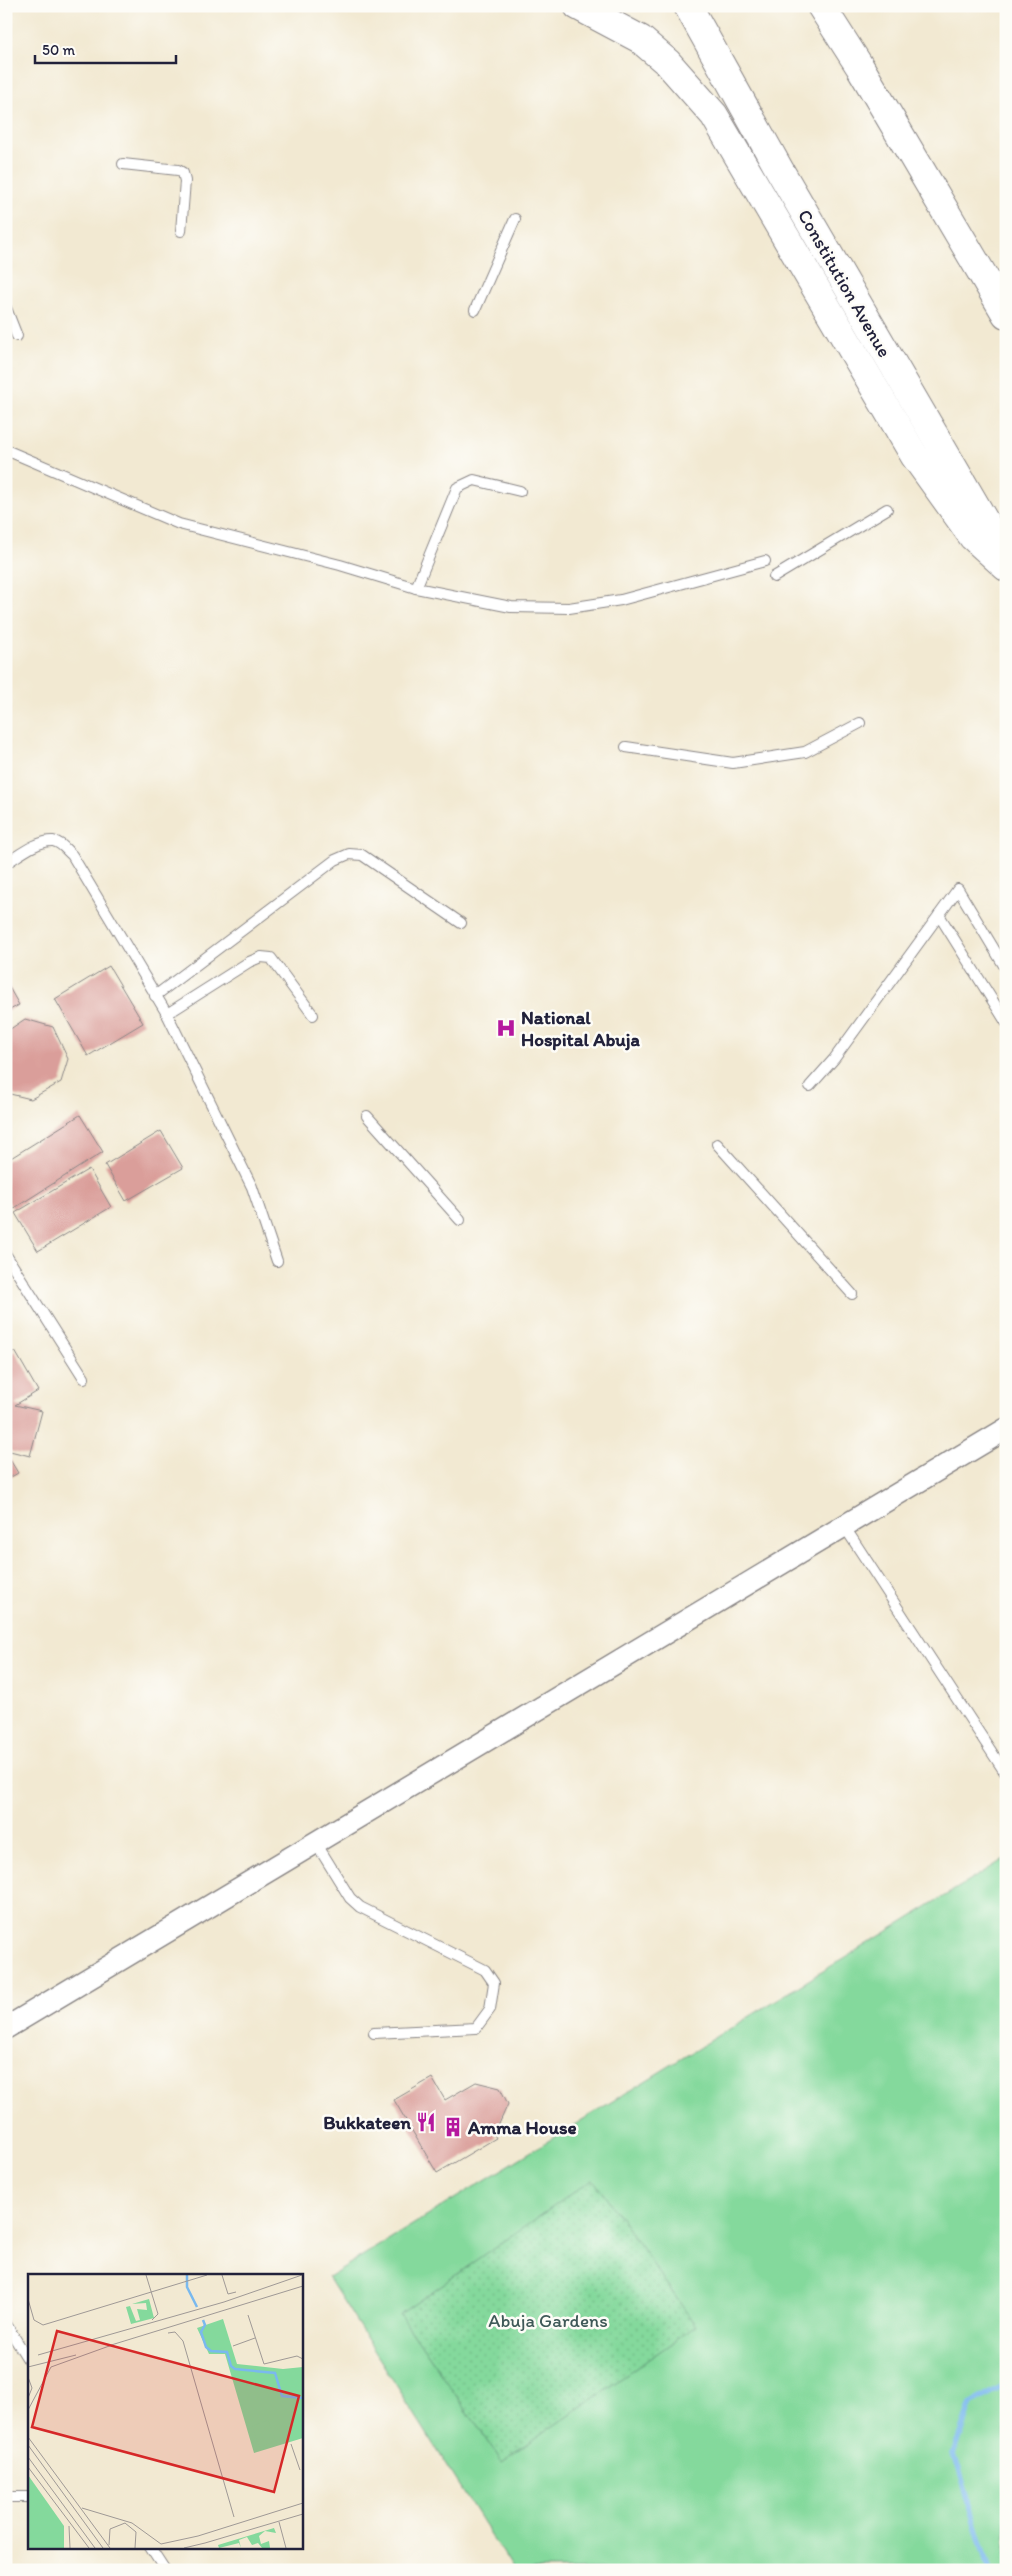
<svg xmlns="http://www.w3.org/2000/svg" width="1012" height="2576" font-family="Itim,sans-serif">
  <defs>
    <pattern id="park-dots" width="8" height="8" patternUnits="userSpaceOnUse" patternTransform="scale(1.25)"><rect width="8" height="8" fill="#84d99c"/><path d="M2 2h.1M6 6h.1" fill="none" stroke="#72ba87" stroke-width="1.8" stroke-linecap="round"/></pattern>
  </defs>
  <rect width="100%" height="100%" fill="#fdfcf7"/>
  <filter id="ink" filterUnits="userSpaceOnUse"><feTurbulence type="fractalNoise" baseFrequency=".02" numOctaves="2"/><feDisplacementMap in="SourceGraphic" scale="10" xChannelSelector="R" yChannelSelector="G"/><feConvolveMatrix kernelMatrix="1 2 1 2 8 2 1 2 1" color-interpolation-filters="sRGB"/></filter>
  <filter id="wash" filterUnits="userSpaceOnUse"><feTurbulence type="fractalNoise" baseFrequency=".0096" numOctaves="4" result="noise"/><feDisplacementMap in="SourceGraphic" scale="20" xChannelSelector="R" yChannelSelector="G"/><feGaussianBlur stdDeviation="1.12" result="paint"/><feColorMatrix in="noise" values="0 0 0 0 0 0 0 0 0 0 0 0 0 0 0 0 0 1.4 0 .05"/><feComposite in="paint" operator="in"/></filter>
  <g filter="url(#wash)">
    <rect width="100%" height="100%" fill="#f2e9d2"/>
    <path fill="#84d99c" stroke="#537e6c" d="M1006,1858V2570H513L328,2277Z"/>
    <path fill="url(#park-dots)" stroke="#537e6c" d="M593,2179L696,2326L502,2462L400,2314Z"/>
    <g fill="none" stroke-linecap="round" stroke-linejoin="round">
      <path stroke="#7ab9ee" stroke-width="5.5" d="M990,2570L954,2453L972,2404L1006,2384"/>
    </g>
    <g id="blocks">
      <g fill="#da9e9a">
        <path d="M109,966L143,1023L88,1056L55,999Z"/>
        <path d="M6,982L19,1005L6,1012Z"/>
        <path d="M25,1019L53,1027L68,1059L61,1082L31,1099L6,1093V1032Z"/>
        <path d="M80,1115L103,1152L13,1209L6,1199V1161Z"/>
        <path d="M161,1131L183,1168L126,1201L105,1165Z"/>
        <path d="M89,1169L111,1207L38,1251L15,1213Z"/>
        <path d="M15,1351L38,1391L15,1405L42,1411L30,1456L6,1450V1356Z"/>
        <path d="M6,1453L18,1473L6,1480Z"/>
        <path d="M432,2078L445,2100L476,2082L500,2088L508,2104L499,2124L491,2129L496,2138L437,2173L394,2100Z"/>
      </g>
    </g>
  </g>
  <g filter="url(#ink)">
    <use href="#blocks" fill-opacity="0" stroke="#8a8686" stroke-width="1"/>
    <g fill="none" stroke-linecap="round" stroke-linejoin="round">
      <defs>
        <g id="lane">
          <path d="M123,164L178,170L183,173L185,181L181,231"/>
          <path d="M6,308L17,336"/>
          <path d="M475,310L515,219"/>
          <path d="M6,450L179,524L340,565L416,588L511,607L569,608L621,600L765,561"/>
          <path d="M774,577L887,509"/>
          <path d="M416,588L457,488L474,480L520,491"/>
          <path d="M626,747L733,763L805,752L860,723"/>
          <path d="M6,863C18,856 38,840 53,841C61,842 66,850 72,855L167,1014L252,1187L277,1261"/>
          <path d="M939,915L1006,1022"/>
          <path d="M155,996L335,860L349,854L362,855L461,923"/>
          <path d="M167,1014L249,962L261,957L271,958L313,1015"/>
          <path d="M810,1086L834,1059L958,889L1006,969"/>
          <path d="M367,1116L460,1220"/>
          <path d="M717,1144L852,1294"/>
          <path d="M6,1255L84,1378"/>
          <path d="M844,1526L1006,1774"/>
          <path d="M316,1843L350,1898L360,1907L485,1970L494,1983L490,2009L476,2028L374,2033"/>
          <path d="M6,2324L29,2361"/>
          <path d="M6,2497H29"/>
          <path d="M150,2547L165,2570"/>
        </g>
        <path id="street" d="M6,2028L1006,1429"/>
        <g id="primary">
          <path d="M688,6L779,169L1006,558"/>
          <path d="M821,6L860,67L1006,314"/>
        </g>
        <path id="highway" d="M578,6L640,39L668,63L714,115L914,455L973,537L1006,567"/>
      </defs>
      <use href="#lane" stroke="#8a8686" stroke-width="12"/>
      <use href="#street" stroke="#8a8686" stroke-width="24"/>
      <use href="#primary" stroke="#8a8686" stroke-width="30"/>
      <use href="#highway" stroke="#8a8686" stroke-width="30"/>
      <use href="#lane" stroke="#fff" stroke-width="10"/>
      <use href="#street" stroke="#fff" stroke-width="21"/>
      <use href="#primary" stroke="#fff" stroke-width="28"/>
      <use href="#highway" stroke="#fff" stroke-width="28"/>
    </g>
  </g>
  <defs>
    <symbol id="hospital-bare" viewBox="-9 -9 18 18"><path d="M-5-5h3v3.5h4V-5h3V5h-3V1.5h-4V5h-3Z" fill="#b5179e" stroke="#fdfcf7" stroke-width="2.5" paint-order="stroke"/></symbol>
    <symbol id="restaurant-bare" viewBox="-9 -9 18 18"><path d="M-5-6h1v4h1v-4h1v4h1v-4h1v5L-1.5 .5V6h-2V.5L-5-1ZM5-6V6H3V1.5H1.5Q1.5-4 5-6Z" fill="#b5179e" stroke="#fdfcf7" stroke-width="2.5" paint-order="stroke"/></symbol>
    <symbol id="building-bare" viewBox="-9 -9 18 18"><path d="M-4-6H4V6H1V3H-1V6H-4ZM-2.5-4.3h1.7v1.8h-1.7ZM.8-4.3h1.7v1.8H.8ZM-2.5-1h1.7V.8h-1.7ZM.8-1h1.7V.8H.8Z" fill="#b5179e" stroke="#fdfcf7" stroke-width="2.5" paint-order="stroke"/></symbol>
  </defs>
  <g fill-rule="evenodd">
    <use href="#hospital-bare" x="492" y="1014" width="28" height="28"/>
    <use href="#restaurant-bare" x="412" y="2108" width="28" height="28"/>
    <use href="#building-bare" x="439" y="2113" width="28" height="28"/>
  </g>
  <g text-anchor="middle" stroke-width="5" stroke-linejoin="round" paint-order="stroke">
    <g font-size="19" fill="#22223b" stroke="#fdfcf7">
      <text transform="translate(845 283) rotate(60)" y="7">Constitution Avenue</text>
    </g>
    <g font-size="19" font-weight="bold" fill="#22223b" stroke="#fdfcf7" text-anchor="start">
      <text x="521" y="1024">National<tspan x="521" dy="22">Hospital Abuja</tspan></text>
      <text x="411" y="2129" text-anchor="end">Bukkateen</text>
      <text x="468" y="2134">Amma House</text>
    </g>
    <g font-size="19" fill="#3f5958" stroke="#fdfcf7">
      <text x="548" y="2327">Abuja Gardens</text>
    </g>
  </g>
  <g transform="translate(28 2274)">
    <rect width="275" height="275" fill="#f2e9d2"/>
    <path d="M121,25L126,44L103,50L98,33L102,32L108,47L112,46L109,35L119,36L118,29L104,30ZM195,45L209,90L255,95L275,93V164L226,179L197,80H181L169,54ZM0,201L36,252V274H0ZM246,254L248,259L237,257L231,262L233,270L241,267L242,274H234L230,269L224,271L219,263L211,266L213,274L211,269L191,274L190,271Z" fill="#84d99c"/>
    <path d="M240,146L248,167L231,173L224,152Z" fill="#84d99c"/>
    <path fill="none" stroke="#7ab9ee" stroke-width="2.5" d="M159,1V13L169,33M175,46L177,51L173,58L178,73L183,77L199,78L203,92L207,95L247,99L254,122L275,124"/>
    <path fill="none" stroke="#9f9996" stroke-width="1" d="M118,1L130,40L124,46M194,1L200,20L208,18M0,25L6,46L15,51L179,1M220,41L236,90L269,82L275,85M140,59L147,58L155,67M155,67L206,243M80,72L275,12M205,72L227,64M10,81L196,28L274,1M0,93L48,81M0,103L4,114L0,124M0,136L23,93L84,71M0,163L82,274M263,170L272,196M0,171L75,274M0,183L67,274M0,193L61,274M54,234L104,249L133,270L170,262M251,248L258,274M41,252L42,274M170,262L275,229M177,269L275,240M81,271L82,255L97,249L108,258L107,274M156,274L177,269"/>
    <path fill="#d62828" fill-opacity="0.15" stroke="#d62828" stroke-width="2.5" d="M29,57L271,122L246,218L4,153Z"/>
    <rect width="275" height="275" fill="none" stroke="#22223b" stroke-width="2.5"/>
  </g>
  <rect width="1012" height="2576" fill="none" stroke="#fdfcf7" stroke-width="25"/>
  <path d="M35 55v8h141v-8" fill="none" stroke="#22223b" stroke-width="2.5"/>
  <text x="42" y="55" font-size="15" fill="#22223b" stroke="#fdfcf7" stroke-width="4" paint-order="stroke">50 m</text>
</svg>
